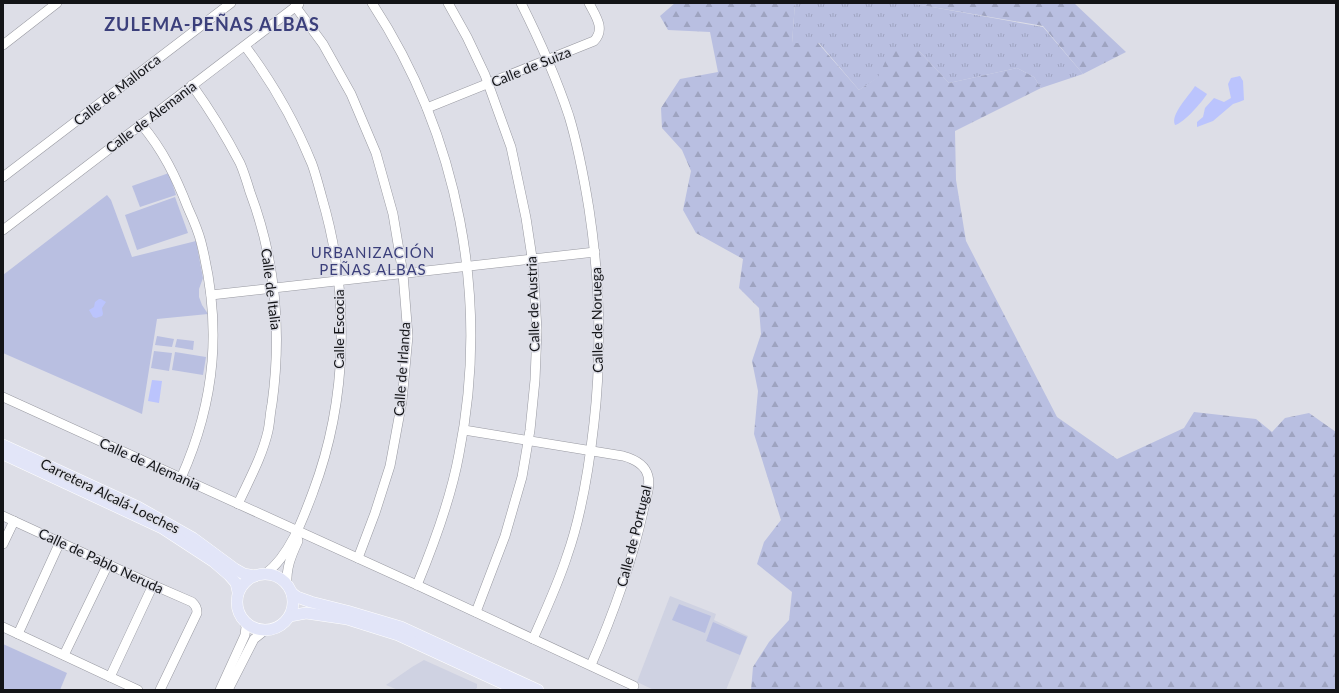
<svg xmlns="http://www.w3.org/2000/svg" width="1339" height="693" font-family="Lato,sans-serif">
  <defs>
    <pattern id="grass-tufts" width="24" height="20" patternUnits="userSpaceOnUse"><rect width="24" height="20" fill="#b9bfe1"/><path d="M3 7l-1-3M5 7V3M7 7l1-3M15 17l-1-3M17 17v-4M19 17l1-3" fill="none" stroke="#9ea3c0"/></pattern>
    <pattern id="forest-firs" width="22" height="20" patternUnits="userSpaceOnUse"><rect width="22" height="20" fill="#b9bfe1"/><path d="M5 1l3.5 6h-7zM16 11l3.5 6h-7z" fill="#9ea3c0"/></pattern>
  </defs>
  <rect width="100%" height="100%" fill="#dddee7"/>
  <g fill="#cfd2e2">
    <path d="M670,596L716,614L714,620L748,636L726,690H654L637,682Z"/>
    <path d="M424,660L477,684V688L474,690H398L386,685L412,667Z"/>
  </g>
  <path fill="url(#grass-tufts)" d="M795,3H910L1043,27L1083,74L1041,88L1034,77L1017,68L949,83L919,51L859,90L819,43H792Z"/>
  <g fill="url(#forest-firs)">
    <path d="M675,3H795L792,43H818L859,90L878,77L891,49L919,51L949,83L1017,68L1034,77L1041,88L955,131L956,180L966,241L1057,417L1117,459L1184,428L1194,412L1256,419L1272,432L1285,418L1309,413L1336,432V690H751L753,667L769,642L789,620L792,592L757,564L764,542L781,520L754,434L758,391L752,361L761,334L759,308L739,288L743,259L696,233L683,210L691,171L682,150L662,128L661,108L680,79L718,72L710,32L668,30L660,16Z"/>
    <path d="M909,3H1074L1126,52L1083,74L1043,26Z"/>
  </g>
  <g fill="#b9bfe1">
    <path d="M169,173L176,195L140,207L132,186Z"/>
    <path d="M107,195L111,200L132,257L196,241L203,278L199,289V297L202,305L208,314L157,319L142,414L3,353V275Z"/>
    <path d="M175,197L188,233L137,250L125,215Z"/>
    <path d="M157,336L174,339L172,347L155,345Z"/>
    <path d="M177,339L194,341L193,350L175,347Z"/>
    <path d="M154,351L172,353L169,371L151,368Z"/>
    <path d="M175,352L206,357L203,375L172,370Z"/>
    <path d="M679,604L711,616L705,633L672,620Z"/>
    <path d="M713,622L747,637L740,655L706,641Z"/>
    <path d="M3,644L67,673L60,690H3Z"/>
  </g>
  <g fill="#bbc4fd">
    <path d="M1240,76L1243,81L1244,100L1239,102L1233,104L1213,121L1197,127V122L1203,117L1205,108L1214,98L1224,102L1231,98L1228,84L1231,78Z"/>
    <path d="M1195,86L1207,94C1202,102 1184,123 1175,125C1170,114 1190,95 1195,86Z"/>
    <path d="M99,299H101L106,302L102,308L103,314L102,316L96,318L93,317L89,310L94,307L95,302Z"/>
    <path d="M152,380L162,381L159,403L148,401Z"/>
  </g>
  <g fill="none" stroke-linecap="round" stroke-linejoin="round">
    <defs>
      <g id="minor">
        <path d="M372,3C459,136 490,299 459,454C451,498 434,544 417,585"/>
        <path d="M448,3L467,37L485,75L511,147L526,218L533,264L537,330L535,380L530,430L522,477L505,536L476,612"/>
        <path d="M521,3C539,39 556,77 569,116C578,146 584,178 589,209C600,281 602,352 594,423C589,468 582,514 567,556C558,584 545,612 533,639"/>
        <path d="M295,6L323,44L351,94L376,153L393,214L403,274L408,336L402,401L390,466L375,513L358,558"/>
        <path d="M3,45L57,3"/>
        <path d="M245,46C272,82 295,122 312,164C316,175 319,187 322,198C350,293 348,399 313,492C303,519 289,557 265,574"/>
        <path d="M192,85C210,110 226,136 240,163C244,172 247,182 250,192C276,261 282,331 272,404C270,413 270,422 268,431C262,457 249,480 238,504"/>
        <path d="M427,108L594,41C606,29 595,15 589,3"/>
        <path d="M141,124C163,150 176,177 188,208C193,219 198,230 201,242C222,325 216,400 181,478"/>
        <path d="M3,177L231,3"/>
        <path d="M3,230L299,4"/>
        <path d="M211,295L595,252"/>
        <path d="M3,397L417,585L634,686"/>
        <path d="M464,430L623,456C634,459 645,464 648,476C651,487 645,500 643,512C631,565 613,615 591,665"/>
        <path d="M3,516L153,585L192,602C196,606 197,608 197,613L160,690"/>
        <path d="M3,544L14,521"/>
        <path d="M287,585C286,568 291,556 298,541L297,537"/>
        <path d="M3,627L138,690"/>
        <path d="M18,634L60,542"/>
        <path d="M64,655L108,564"/>
        <path d="M110,677L153,585"/>
        <path d="M220,690L245,635L246,627L245,622"/>
        <path d="M228,690L254,639L264,631"/>
      </g>
      <g id="major">
        <path d="M3,445L138,507L193,538L235,569L244,574L255,576"/>
        <path d="M3,454L162,528L214,562L229,575L236,583L238,592"/>
        <circle cx="265" cy="602" r="28"/>
        <path d="M292,593L297,597L311,602L347,611L401,627L538,690"/>
        <path d="M290,616L306,613L347,619L398,635L517,690"/>
      </g>
    </defs>
    <use href="#minor" stroke="#9899a1" stroke-width="10"/>
    <use href="#major" stroke="#fff" stroke-width="12"/>
    <use href="#minor" stroke="#fff" stroke-width="9"/>
    <use href="#major" stroke="#e2e5f8" stroke-width="11"/>
  </g>
  <g text-anchor="middle" stroke-width="3" stroke-linejoin="round" paint-order="stroke">
    <g font-size="14" fill="#131417" stroke="#dddee7">
      <text transform="translate(531 67) rotate(-22)" y="5">Calle de Suiza</text>
      <text transform="translate(117 90) rotate(-38)" y="5">Calle de Mallorca</text>
      <text transform="translate(151 117) rotate(-37)" y="5">Calle de Alemania</text>
      <text transform="translate(271 289) rotate(83)" y="5">Calle de Italia</text>
      <text transform="translate(533 304) rotate(-92)" y="5">Calle de Austria</text>
      <text transform="translate(597 320) rotate(-91)" y="5">Calle de Noruega</text>
      <text transform="translate(339 329) rotate(-90)" y="5">Calle Escocia</text>
      <text transform="translate(402 369) rotate(-86)" y="5">Calle de Irlanda</text>
      <text transform="translate(150 464) rotate(24)" y="5">Calle de Alemania</text>
      <text transform="translate(110 496) rotate(26)" y="5">Carretera Alcalá-Loeches</text>
      <text transform="translate(634 536) rotate(-76)" y="5">Calle de Portugal</text>
      <text transform="translate(101 561) rotate(25)" y="5">Calle de Pablo Neruda</text>
    </g>
    <g font-size="15" letter-spacing="1" fill="#3b3f7b" stroke="#dddee7">
      <text x="373" y="258">URBANIZACIÓN<tspan x="373" dy="17">PEÑAS ALBAS</tspan></text>
    </g>
    <g font-size="18" font-weight="bold" letter-spacing="1" fill="#3b3f7b" stroke="#dddee7">
      <text x="212" y="31">ZULEMA-PEÑAS ALBAS</text>
    </g>
  </g>
  <rect width="1339" height="693" fill="none" stroke="#131417" stroke-width="8"/>
</svg>
